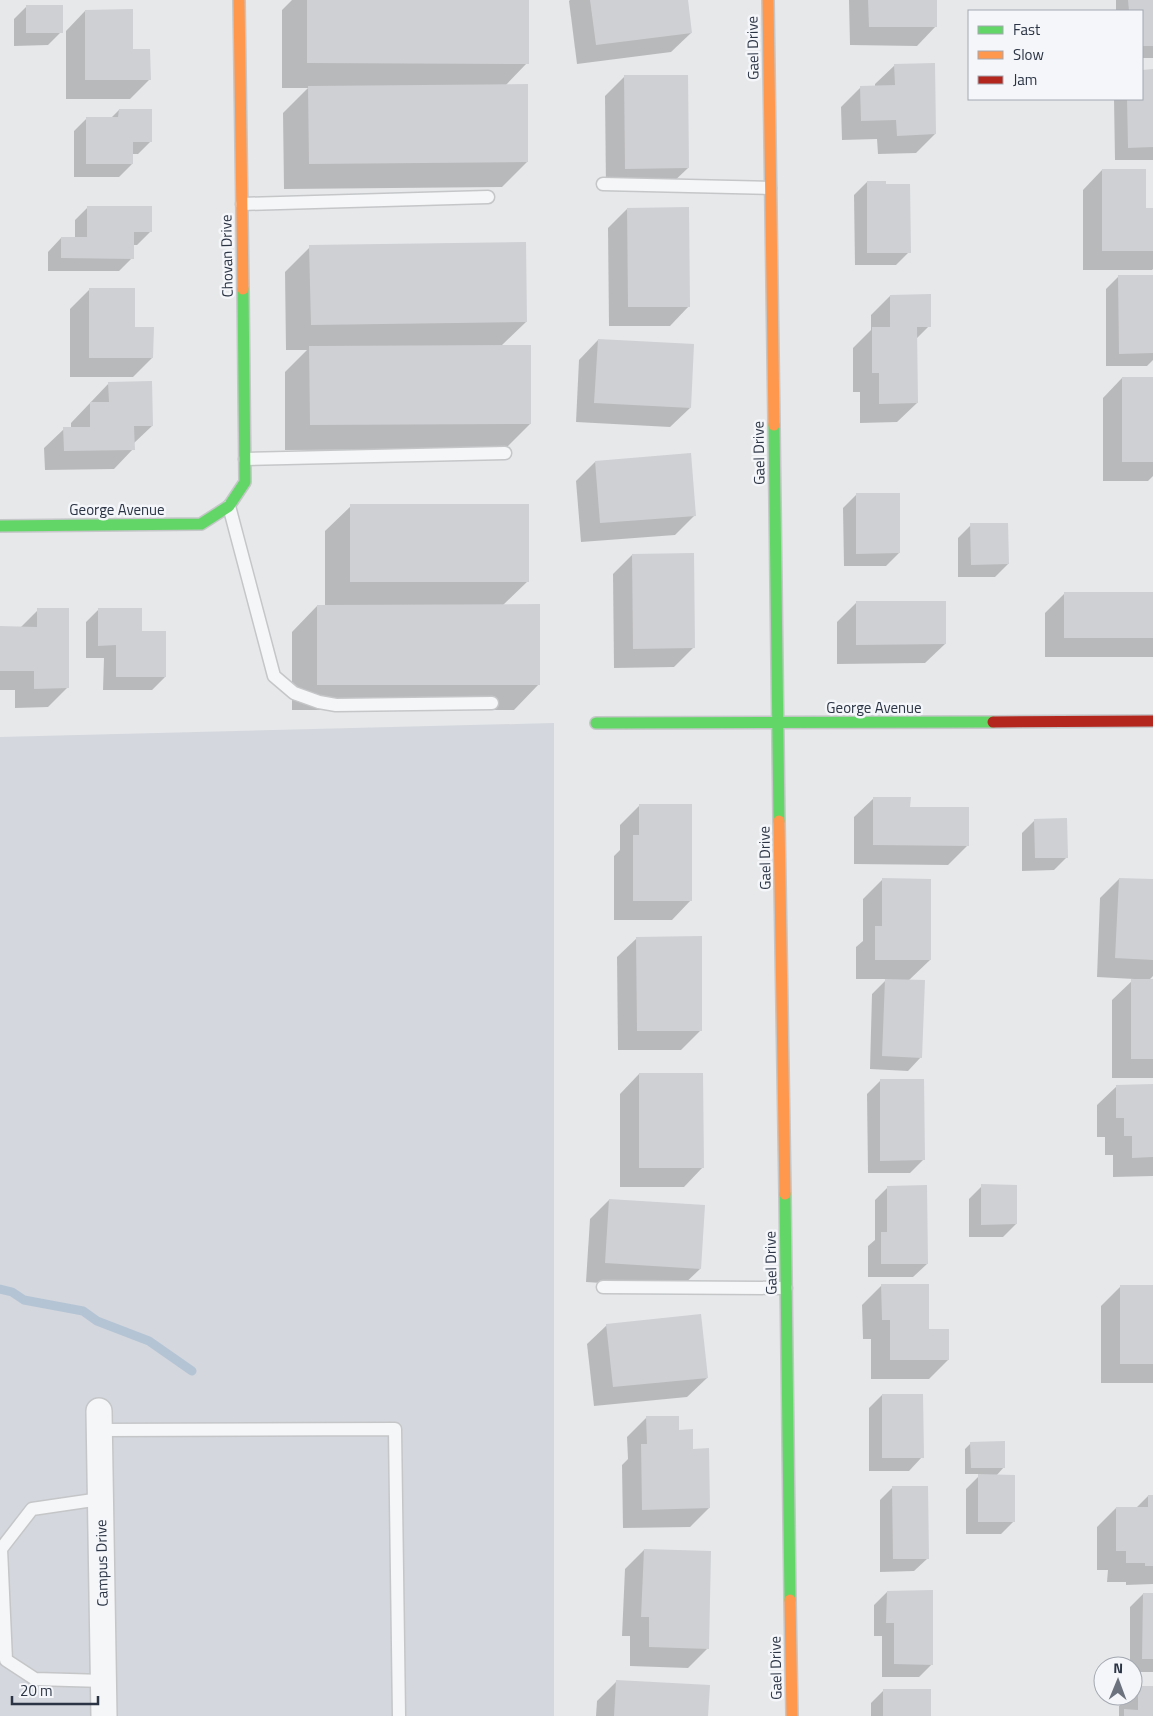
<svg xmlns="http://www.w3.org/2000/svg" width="1153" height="1716" font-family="'Titillium Web',sans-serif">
  <rect width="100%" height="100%" fill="#e6e8ea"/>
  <path fill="#d4d7dd" d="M554,723V1716H0V737Z"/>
  <g fill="#0003">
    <path d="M292,0H527V63L505,86L527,162L502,187L284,189L283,113L308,88H282V10Z"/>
    <path d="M570,0H687L691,33L671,52L577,64L569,1Z"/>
    <path d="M849,0H936V26L917,46L850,45Z"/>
    <path d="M1116,0H1153V58H1142V11H1116Z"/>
    <path d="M27,6L61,32L48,45L14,46V19Z"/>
    <path d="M85,11L132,50L150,79L130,99H66V31Z"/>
    <path d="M895,65L935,134L916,153L878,154L877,139L842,140L841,107L861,87H875V84Z"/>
    <path d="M1142,71H1153V160H1115L1114,99H1142Z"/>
    <path d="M625,76L688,168L668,187L606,188L605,96Z"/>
    <path d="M119,110L151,141L138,154H132V164L119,177H74V131L87,118H111Z"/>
    <path d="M1102,170L1145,209H1153V269L1152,270H1083V190Z"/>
    <path d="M867,182L909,252L896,265H855L854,195Z"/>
    <path d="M88,207L150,232L137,245H133L132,258L119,271H48V252L61,238H75V220Z"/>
    <path d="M627,209L689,306L670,326H609L608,228Z"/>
    <path d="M310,247L526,322L501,346L530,424L505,449L285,450V372L307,350H286L285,272Z"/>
    <path d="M1119,276H1153V360L1147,366H1106V289Z"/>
    <path d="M90,289L134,329L152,358L133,377H70V309Z"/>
    <path d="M890,296L929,326L916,339L917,403L897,422L860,423V392H853V348L871,330V315Z"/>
    <path d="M598,340L690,408L670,427L576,422L579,360Z"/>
    <path d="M1122,378H1153V476L1148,481H1103V398Z"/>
    <path d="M109,383L152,426L133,444V449L114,469L45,470L44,448L64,429L71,428V423Z"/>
    <path d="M595,462L695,515L675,535L581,542L576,481Z"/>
    <path d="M856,495L899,553L886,566H844L843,508Z"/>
    <path d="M351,506L528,581L503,605L539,684L514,710H292V632L317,606H325V531Z"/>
    <path d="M971,525L1008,564L995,577H958V538Z"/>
    <path d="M632,555L694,647L674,667L614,668L613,574Z"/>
    <path d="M1064,594H1153V657H1045V613Z"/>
    <path d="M857,602L945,644L925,663L837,664V622Z"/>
    <path d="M99,609L141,632L165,677L152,690H103L104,658H86V622Z"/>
    <path d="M38,610L67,688L48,707L15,708V690H0V628H20Z"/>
    <path d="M874,798L968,845L948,865L854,864V817Z"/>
    <path d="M640,805L691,900L672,920H614V856L620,850V825Z"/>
    <path d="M1035,820L1067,857L1054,870L1022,871V833Z"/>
    <path d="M1119,879L1153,880V976L1148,981H1153V1078H1112V1000L1134,979L1097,977L1100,898Z"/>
    <path d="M882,880L930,960L908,981L921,1057L908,1071L870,1069L872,994L887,979H856V947L863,941V899Z"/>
    <path d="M637,938L701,1030L681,1050H618L617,957Z"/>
    <path d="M639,1074L703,1167L684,1187H620V1094Z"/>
    <path d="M880,1081L923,1160L910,1173H868L867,1094Z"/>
    <path d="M1117,1086H1153V1176L1113,1177V1155H1105V1137H1097V1105Z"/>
    <path d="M982,1186L1016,1224L1003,1237H969V1199Z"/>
    <path d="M888,1187L927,1264L913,1277H868V1246L875,1240V1200Z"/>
    <path d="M609,1200L700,1269L680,1288L586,1282L590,1219Z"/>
    <path d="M882,1285L928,1330L948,1360L929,1379H871V1339H863L862,1305Z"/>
    <path d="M1153,1286V1383H1101V1306L1120,1287Z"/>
    <path d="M607,1325L707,1378L687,1397L594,1406L587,1344Z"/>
    <path d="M882,1395L922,1457L909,1471H869V1408Z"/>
    <path d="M647,1417L678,1431L692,1450L709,1508L690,1527L623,1528L622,1465L628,1459L627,1437Z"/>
    <path d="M971,1443L1004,1467L996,1476L1014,1521L1001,1534H966V1489L981,1474H965V1449Z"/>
    <path d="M893,1487L928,1558L914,1571L880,1572V1500Z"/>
    <path d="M1148,1496H1153V1584L1126,1585V1582H1107L1108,1570H1097V1527L1116,1508H1136Z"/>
    <path d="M644,1550L707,1649L688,1668L630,1666V1636H622L625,1569Z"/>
    <path d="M887,1592L932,1664L919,1677H882V1636H874V1605Z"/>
    <path d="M1143,1594H1153V1672H1133V1666H1130V1607Z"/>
    <path d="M616,1682L707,1716H596L597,1701Z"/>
    <path d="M1138,1687H1153V1716H1119V1706L1129,1696H1133V1692Z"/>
    <path d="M884,1690L930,1716H871V1703Z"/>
  </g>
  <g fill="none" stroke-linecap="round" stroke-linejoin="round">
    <path stroke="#b4c4d5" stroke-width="9" d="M0,1289L12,1292L24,1300L83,1311L97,1321L149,1341L192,1371"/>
  </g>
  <g fill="#ced0d3">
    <path d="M307,0H529V64L307,63Z"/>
    <path d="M590,0H688L692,33L596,45Z"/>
    <path d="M868,0H937V27H869Z"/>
    <path d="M1128,0H1153V46H1142V11H1129Z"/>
    <rect x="26" y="5" width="37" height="28"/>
    <path d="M133,9V49H150L151,80H85V10Z"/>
    <path d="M935,63L936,134L897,136L896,120L861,121L860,86L895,85L894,64Z"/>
    <path d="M1153,69V147L1128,148L1127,99H1142V70Z"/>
    <path d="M624,75H688L689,168L625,169Z"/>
    <path d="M528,84V162L309,164L308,86Z"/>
    <path d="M119,109H152V142H133V164H86V117H118Z"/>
    <path d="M1102,169H1146V208H1153V251H1102Z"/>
    <path d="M867,181H886V184H910L911,253H867Z"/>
    <path d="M87,206H152V232H134V259L61,258V237H87Z"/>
    <path d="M689,207L690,307H628L627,208Z"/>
    <path d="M526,242L527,322L311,325L309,245Z"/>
    <path d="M1118,275H1153V353L1119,354Z"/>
    <path d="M89,288H135V327H154L153,358H89Z"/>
    <path d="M931,294V327H917L918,403L879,404V373H872V327H890V295Z"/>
    <path d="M598,339L694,344L691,408L594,403Z"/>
    <path d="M531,345V424L310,425L309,346Z"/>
    <rect x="1122" y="377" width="31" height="85"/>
    <path d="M152,381L153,426H134L135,450L64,451L63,427H90V402H109L108,382Z"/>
    <path d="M691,453L696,516L600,523L595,461Z"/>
    <path d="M856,493H900V553L856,554Z"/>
    <rect x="350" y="504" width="179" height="78"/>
    <path d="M970,523H1008L1009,564L971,565Z"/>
    <path d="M694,553L695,648L633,649L632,554Z"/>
    <rect x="1064" y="592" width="89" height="46"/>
    <path d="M856,601H946V644L856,645Z"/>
    <path d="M540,604V685H317V605Z"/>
    <path d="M37,608H69V688L34,689V671H0V626L37,627Z"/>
    <path d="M98,608H142V631H166V677H116V645L98,646Z"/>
    <path d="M873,797H911L910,807H969V846L873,845Z"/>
    <path d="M639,804H692V901H633V835H639Z"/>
    <path d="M1067,818L1068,858H1035L1034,819Z"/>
    <path d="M882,878L931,879V960H875V926H882Z"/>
    <path d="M1119,878L1153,879V960L1115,958Z"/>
    <path d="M702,936V1031H637L636,937Z"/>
    <path d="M885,979L925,980L922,1058L882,1056Z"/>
    <rect x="1131" y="979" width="22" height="80"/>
    <path d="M639,1073H703L704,1168H639Z"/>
    <path d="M880,1079H924L925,1160L880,1161Z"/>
    <path d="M1153,1084V1157L1132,1158V1136H1124V1118H1116V1085Z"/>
    <path d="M981,1184L1017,1185V1224L981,1225Z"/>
    <path d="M927,1185L928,1264H881V1232H887V1186Z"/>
    <path d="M609,1199L705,1205L701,1269L605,1263Z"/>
    <path d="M881,1284H929V1329H949V1360H890V1320H882Z"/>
    <rect x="1120" y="1285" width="33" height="79"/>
    <path d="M701,1314L708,1378L613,1387L606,1324Z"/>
    <path d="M882,1394H923L924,1458H882Z"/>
    <path d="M646,1416H679V1430L693,1429V1449L709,1448L710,1508L642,1510L641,1444H647Z"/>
    <path d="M1005,1441V1468H971L970,1442Z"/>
    <path d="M978,1474L1015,1475V1522H978Z"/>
    <path d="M892,1486H928L929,1559H893Z"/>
    <path d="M1148,1495H1153V1566H1145V1563H1126V1551H1116V1507H1148Z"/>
    <path d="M644,1549L711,1551L709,1649L649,1647V1617H641Z"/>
    <path d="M933,1590V1665L894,1664V1623H886L887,1591Z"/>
    <path d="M1143,1593H1153V1659H1142Z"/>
    <path d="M616,1680L710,1685L708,1716H614Z"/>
    <path d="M1138,1686H1153V1716H1124V1709L1138,1710Z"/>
    <rect x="883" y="1689" width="48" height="27"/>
  </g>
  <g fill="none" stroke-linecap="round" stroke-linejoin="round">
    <defs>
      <g id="lane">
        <path d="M603,184L770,188"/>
        <path d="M242,204L488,197"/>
        <path d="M245,459L505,453"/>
        <path d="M229,506L274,676L294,693L319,702L336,705L492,703"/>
        <path d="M603,1287L786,1288"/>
        <path d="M100,1430L395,1429L399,1716"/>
        <path d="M100,1499L32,1509L1,1549L6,1660L35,1679L104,1681"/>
      </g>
      <path id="street" d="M99,1411L104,1716"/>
      <g id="fast">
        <path d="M774,425L779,821"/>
        <path d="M0,526L201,524L229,506L245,482L243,289"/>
        <path d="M596,723L993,722"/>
        <path d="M785,1194L790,1600"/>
      </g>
      <g id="slow">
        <path d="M239,0L243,289"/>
        <path d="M768,0L774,425"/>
        <path d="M779,821L785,1194"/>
        <path d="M790,1600L792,1716"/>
      </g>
      <path id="jam" d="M993,722L1153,721"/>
    </defs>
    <use href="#lane" stroke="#c4c6c8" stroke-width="15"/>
    <use href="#street" stroke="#c4c6c8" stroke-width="28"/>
    <use href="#fast" stroke="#c4c6c8" stroke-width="14"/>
    <use href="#slow" stroke="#c4c6c8" stroke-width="14"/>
    <use href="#jam" stroke="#c4c6c8" stroke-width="14"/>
    <use href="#lane" stroke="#f5f6f7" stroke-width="12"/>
    <use href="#street" stroke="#f5f6f7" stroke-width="25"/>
    <use href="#fast" stroke="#63d668" stroke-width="11"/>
    <use href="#slow" stroke="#ff974d" stroke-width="11"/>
    <use href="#jam" stroke="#b3261e" stroke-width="11"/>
  </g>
  <g text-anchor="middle" stroke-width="5" stroke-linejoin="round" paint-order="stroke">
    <g font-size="15" fill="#2b3445" stroke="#f4f6f9">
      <text transform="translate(753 48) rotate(-91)" y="5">Gael Drive</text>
      <text transform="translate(227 256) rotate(-91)" y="5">Chovan Drive</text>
      <text transform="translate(759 453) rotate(-91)" y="5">Gael Drive</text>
      <text x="117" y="515">George Avenue</text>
      <text x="874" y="713">George Avenue</text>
      <text transform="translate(765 858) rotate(-91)" y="5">Gael Drive</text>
      <text transform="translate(771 1263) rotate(-91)" y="5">Gael Drive</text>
      <text transform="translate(102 1563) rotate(-91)" y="5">Campus Drive</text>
      <text transform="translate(776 1668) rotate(-91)" y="5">Gael Drive</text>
    </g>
  </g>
  <rect x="968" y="10" width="175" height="90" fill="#f4f6f9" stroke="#a4a8b1"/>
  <rect x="978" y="26" width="25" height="8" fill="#63d668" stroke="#a4a8b1"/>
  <text x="1013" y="35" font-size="15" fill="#2b3445">Fast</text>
  <rect x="978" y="51" width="25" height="8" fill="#ff974d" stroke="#a4a8b1"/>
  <text x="1013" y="60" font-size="15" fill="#2b3445">Slow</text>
  <rect x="978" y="76" width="25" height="8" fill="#b3261e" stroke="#a4a8b1"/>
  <text x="1013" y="85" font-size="15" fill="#2b3445">Jam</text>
  <g transform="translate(1118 1681) rotate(1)"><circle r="24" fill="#f4f6f9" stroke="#a4a8b1"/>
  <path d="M0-4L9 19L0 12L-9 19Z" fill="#6c737f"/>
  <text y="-8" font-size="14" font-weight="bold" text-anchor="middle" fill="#2b3445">N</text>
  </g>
  <path d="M12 1696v8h86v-8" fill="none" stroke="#2b3445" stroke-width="2.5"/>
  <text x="20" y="1696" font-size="15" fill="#2b3445" stroke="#f4f6f9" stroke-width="4" paint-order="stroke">20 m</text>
</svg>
